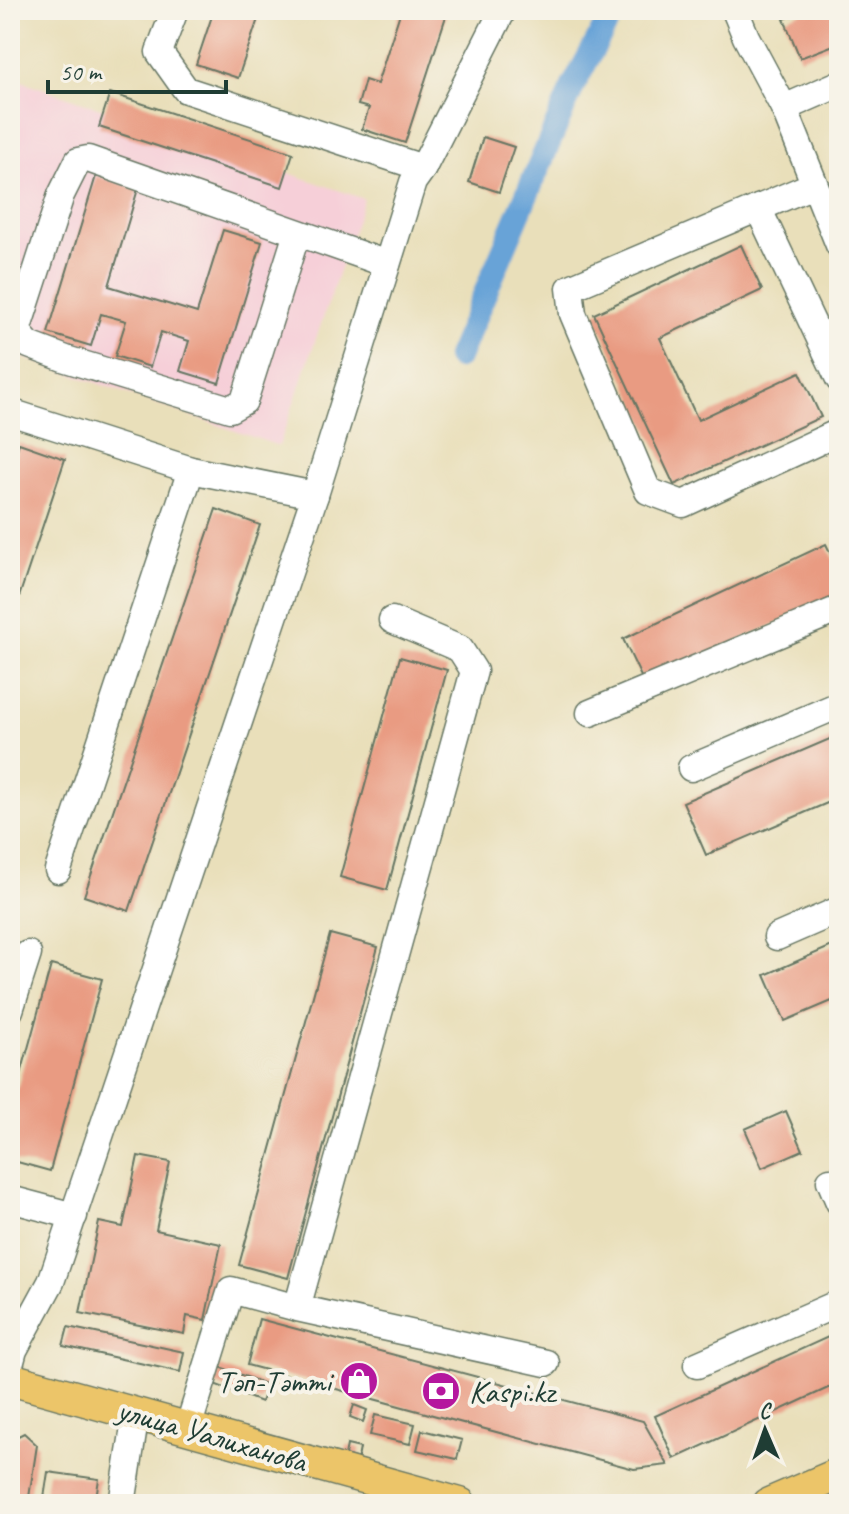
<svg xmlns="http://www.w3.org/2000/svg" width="849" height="1514" font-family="Caveat,sans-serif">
  <rect width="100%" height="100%" fill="#f7f3e8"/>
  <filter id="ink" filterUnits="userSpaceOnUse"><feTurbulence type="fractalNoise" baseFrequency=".0125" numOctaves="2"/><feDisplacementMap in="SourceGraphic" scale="16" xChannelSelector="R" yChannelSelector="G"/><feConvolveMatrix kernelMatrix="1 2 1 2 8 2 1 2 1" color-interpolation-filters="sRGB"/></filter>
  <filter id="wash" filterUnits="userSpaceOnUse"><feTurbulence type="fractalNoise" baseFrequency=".006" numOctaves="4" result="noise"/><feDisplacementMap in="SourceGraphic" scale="32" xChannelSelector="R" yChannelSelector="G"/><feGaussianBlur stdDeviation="1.8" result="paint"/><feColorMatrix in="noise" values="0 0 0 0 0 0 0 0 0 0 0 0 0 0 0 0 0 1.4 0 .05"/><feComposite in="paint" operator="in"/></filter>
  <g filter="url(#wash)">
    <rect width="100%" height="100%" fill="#e9dfba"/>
    <path fill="#f6cfd8" d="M10,77L364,199L279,446L10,353Z"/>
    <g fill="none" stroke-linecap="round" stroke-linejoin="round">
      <path stroke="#67a3d7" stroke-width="24" d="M458,357L573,86L614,10"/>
    </g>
    <g id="blocks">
      <g fill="#e99b82">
        <path d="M214,10H261L238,78L196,64Z"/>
        <path d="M401,10H448L405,143L362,129L369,108L358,105L365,80L377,84Z"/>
        <path d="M807,10H837L839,43L800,58L784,19Z"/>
        <path d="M110,93L293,153L282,187L99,127Z"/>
        <path d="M483,137L514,147L499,192L469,182Z"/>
        <path d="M96,176L138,189L109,286L197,313L223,230L262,242L219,383L180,371L189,341L161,332L150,367L115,356L126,321L101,314L91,346L48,333Z"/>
        <path d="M741,245L762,290L660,338L698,420L800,372L821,417L674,485L594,314Z"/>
        <path d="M19,443L65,459L11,621L10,470Z"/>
        <path d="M216,509L260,525L129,911L84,896Z"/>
        <path d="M826,544L839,571V594L645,685L623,639Z"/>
        <path d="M400,657L447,670L387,890L340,877Z"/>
        <path d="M839,735V798L706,855L683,802Z"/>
        <path d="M330,934L378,947L288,1278L239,1265Z"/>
        <path d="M839,943V998L785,1021L765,975Z"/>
        <path d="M51,965L102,979L50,1171L10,1160V1114Z"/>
        <path d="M786,1111L803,1150L762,1168L745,1129Z"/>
        <path d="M138,1156L170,1162L156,1230L221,1244L205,1320L187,1316L184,1334L80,1313L99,1222L123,1227Z"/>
        <path d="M259,1319L643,1421L668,1465L634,1469L247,1365Z"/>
        <path d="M68,1327L184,1352L180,1372L63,1346Z"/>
        <path d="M839,1332V1383L674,1459L655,1416Z"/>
        <path d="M220,1367L268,1385L261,1402L214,1384Z"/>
        <path d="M354,1405L367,1410L363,1422L350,1417Z"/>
        <path d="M375,1415L415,1424L410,1444L370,1435Z"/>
        <path d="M422,1430L462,1440L457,1459L417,1450Z"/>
        <path d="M24,1433L37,1445L28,1504H10V1440Z"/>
        <path d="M347,1445L360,1448L358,1459L345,1455Z"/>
        <path d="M48,1472L99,1479L95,1504H43Z"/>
      </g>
    </g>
  </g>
  <g filter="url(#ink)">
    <use href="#blocks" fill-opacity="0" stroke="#667663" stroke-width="2"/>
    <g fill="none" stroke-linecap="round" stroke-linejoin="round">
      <defs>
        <g id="minor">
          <path d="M175,10L159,52L186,90L423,168"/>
          <path d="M735,10L746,37L784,108"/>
          <path d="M839,84L784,108L839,245"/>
          <path d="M813,185L570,288L573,314L648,491L683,504L839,432"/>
          <path d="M758,208L839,379"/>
          <path d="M297,233L244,401L230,409L66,359L29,345L17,331L61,195L78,161L88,159L387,264"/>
          <path d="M10,412L191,470L315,495"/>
          <path d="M590,713L839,609"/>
          <path d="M691,768L839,705"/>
          <path d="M58,870L191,470"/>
          <path d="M777,937L839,910"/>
          <path d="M10,1010L28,954"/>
          <path d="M830,1181L839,1202"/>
          <path d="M10,1199L74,1216"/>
          <path d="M297,1308L474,671L460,649L392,620"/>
          <path d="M10,1365L14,1350L51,1282L315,495L413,182L423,168L503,10"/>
          <path d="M697,1365L839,1303"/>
          <path d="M188,1428L231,1290L297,1308L546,1363"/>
          <path d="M122,1504L136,1414"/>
        </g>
        <g id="major">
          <path d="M10,1379L460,1504"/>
          <path d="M769,1504L839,1474"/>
        </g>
      </defs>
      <use href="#minor" stroke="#667663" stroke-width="29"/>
      <use href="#major" stroke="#667663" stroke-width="35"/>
      <use href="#minor" stroke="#fff" stroke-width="26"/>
      <use href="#major" stroke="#ecc569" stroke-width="32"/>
    </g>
  </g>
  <defs>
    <symbol id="shop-disc" viewBox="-11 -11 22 22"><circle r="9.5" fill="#b5179e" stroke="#f7f3e8"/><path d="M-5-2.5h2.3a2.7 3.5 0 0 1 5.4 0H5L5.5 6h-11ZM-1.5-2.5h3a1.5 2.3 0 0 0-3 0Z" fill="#fff"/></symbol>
    <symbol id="bank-disc" viewBox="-11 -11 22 22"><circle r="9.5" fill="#b5179e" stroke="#f7f3e8"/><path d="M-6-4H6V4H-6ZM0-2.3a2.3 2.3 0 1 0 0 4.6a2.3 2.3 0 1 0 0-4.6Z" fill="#fff"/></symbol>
  </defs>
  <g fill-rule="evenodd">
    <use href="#shop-disc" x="337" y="1359" width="44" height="44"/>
    <use href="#bank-disc" x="419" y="1369" width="44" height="44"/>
  </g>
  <g text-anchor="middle" stroke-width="8" stroke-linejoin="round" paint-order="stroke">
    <g font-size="32" fill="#1f3d34" stroke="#f7f3e8" text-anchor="end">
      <text x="331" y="1392">Тәп-Тәтті</text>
      <text x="469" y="1402" text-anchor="start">Kaspi.kz</text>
    </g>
    <g font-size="32" fill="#1f3d34" stroke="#f7f3e8">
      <text transform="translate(212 1435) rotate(16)" y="11">улица Уалиханова</text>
    </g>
  </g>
  <rect width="849" height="1514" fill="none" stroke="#f7f3e8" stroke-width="40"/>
  <g transform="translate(765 1430) rotate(358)" stroke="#f7f3e8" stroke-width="6" paint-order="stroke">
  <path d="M0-6L14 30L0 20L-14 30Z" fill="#1f3d34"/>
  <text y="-12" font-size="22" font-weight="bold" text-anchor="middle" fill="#1f3d34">С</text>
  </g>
  <path d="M48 80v12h178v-12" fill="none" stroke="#1f3d34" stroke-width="4"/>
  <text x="60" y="80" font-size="24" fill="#1f3d34" stroke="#f7f3e8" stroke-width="6" paint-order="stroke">50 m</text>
</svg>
